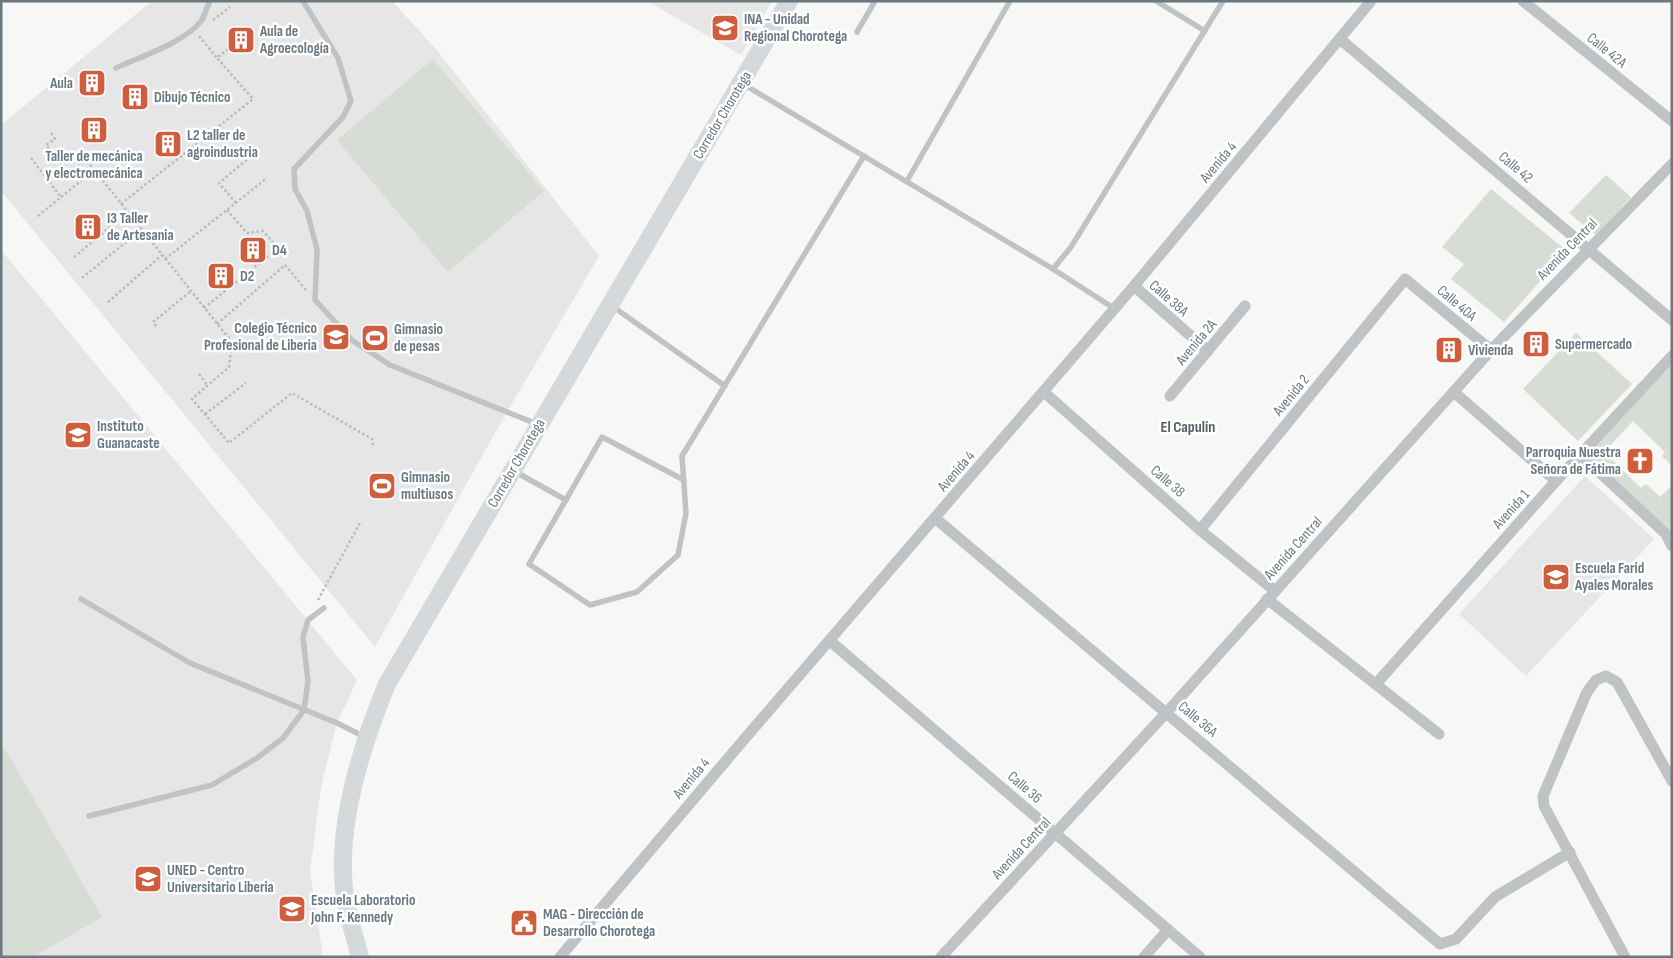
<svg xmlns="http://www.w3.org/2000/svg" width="1673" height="958" font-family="'Sofia Sans Condensed',sans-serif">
  <rect width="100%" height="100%" fill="#f7f7f5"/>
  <g fill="#e5e6e5">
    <path d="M152,1H392L435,48L599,256L504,417L375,647L1,191V125Z"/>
    <path d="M647,1H772L741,55Z"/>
    <path d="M1,250L357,680L337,723L321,787L310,871L323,957H1Z"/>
    <path d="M1585,476L1654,539L1526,676L1459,614Z"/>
  </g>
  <g fill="#d7dcd5">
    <path d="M433,59L544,191L448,272L337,140Z"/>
    <path d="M1606,175L1631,197L1596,235L1569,213Z"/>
    <path d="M1491,189L1567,251L1504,322L1451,279L1464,264L1442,247Z"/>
    <path d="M1576,333L1632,384L1578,441L1523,389Z"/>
    <path d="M1672,363V466L1662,456L1665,452L1633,421L1604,452L1641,488L1646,484L1660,497L1672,485V535L1587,455Z"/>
    <path d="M5,749L102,917L33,957H1V751Z"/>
  </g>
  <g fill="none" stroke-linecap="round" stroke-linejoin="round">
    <g stroke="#b9bcbe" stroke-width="2.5" stroke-dasharray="2.5 2.5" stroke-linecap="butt">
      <path d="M213,20L230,7"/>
      <path d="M199,36L217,58"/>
      <path d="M51,133L55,139L46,145L69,173L86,160"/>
      <path d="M84,157L232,342L229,367L192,399L229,443L292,393L372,439L373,445"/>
      <path d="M31,158L61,197"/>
      <path d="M236,203L219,183L250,157"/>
      <path d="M121,204L253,99L217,58L232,46"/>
      <path d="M227,210L247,233L263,231L278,248L281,247"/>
      <path d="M38,216L94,170"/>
      <path d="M74,257L128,212"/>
      <path d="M165,259L267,178"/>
      <path d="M82,278L142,229"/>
      <path d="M108,302L162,255"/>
      <path d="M204,308L278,248"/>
      <path d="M217,324L285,265L306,290"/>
      <path d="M156,326L153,322L191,291"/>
      <path d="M199,374L208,386"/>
      <path d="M205,414L246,383"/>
      <path d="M318,600L361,521"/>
    </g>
    <g stroke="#bfc3c6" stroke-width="5.5">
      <path d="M303,1L338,58L351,101L343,117L294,169L295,189L307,211L317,249L315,300L353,341L390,365L537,424"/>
      <path d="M1156,1L1205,31"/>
      <path d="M857,32L875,1"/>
      <path d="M116,68C140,57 186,42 202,20C205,14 207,7 210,1"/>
      <path d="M743,84L1053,269L1071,247L1223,1"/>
      <path d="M907,181L1010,1"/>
      <path d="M1053,269L1115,309"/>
      <path d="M612,306L725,386"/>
      <path d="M514,471L566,500"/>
      <path d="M684,480L602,437L529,564L590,605L637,592L678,555L686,513L682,456L864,156"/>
      <path d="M81,599L190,663L337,723L365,737"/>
      <path d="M89,816L212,785L257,758L283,738L304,710L308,681L303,637L308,620L324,608"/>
    </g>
    <g stroke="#bfc3c6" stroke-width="11">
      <path d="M1523,1L1672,121"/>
      <path d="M1340,39L1672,320"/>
      <path d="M1134,286L1208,351"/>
      <path d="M1044,392L1200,530L1275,591"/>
      <path d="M1455,393L1556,481"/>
      <path d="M1170,396L1245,306"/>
      <path d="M1581,455L1666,534L1672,546"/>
      <path d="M935,518L1440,944L1456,939L1495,897L1570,852"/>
      <path d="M1200,530L1405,279L1491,350"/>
      <path d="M1267,599L1439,734"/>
      <path d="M830,641L1200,957"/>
      <path d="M1376,684L1556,481L1672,356"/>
      <path d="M560,957L741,743L1134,286L1371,1"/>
      <path d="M941,957L1167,712L1491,350L1672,164"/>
      <path d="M1144,957L1168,930"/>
      <path d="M1625,957L1544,806L1543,796L1587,692L1596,680L1606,676L1617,682L1672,781"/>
    </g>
    <path stroke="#d5d9dc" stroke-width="18" d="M360,957C355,937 348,917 345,897C335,828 361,747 387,684L789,1"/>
  </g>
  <defs>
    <symbol id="university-square" viewBox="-11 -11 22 22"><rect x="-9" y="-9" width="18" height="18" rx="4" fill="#ce5e3e" stroke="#fff"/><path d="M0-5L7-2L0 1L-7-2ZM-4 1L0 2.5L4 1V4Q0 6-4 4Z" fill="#fff"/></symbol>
    <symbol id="building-square" viewBox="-11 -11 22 22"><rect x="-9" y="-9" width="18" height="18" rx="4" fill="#ce5e3e" stroke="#fff"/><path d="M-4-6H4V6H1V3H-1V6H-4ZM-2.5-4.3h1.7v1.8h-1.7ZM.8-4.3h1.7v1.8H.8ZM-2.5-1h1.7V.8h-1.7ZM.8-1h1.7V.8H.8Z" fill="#fff"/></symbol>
    <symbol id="school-square" viewBox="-11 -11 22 22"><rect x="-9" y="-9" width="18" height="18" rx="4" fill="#ce5e3e" stroke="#fff"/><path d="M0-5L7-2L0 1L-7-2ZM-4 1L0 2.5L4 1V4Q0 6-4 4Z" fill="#fff"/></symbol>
    <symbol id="stadium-square" viewBox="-11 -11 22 22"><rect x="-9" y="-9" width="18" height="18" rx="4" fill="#ce5e3e" stroke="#fff"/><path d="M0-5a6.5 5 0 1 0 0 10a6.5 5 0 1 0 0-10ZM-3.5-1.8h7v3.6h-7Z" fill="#fff"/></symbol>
    <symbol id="church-square" viewBox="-11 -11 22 22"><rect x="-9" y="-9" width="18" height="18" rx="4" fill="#ce5e3e" stroke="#fff"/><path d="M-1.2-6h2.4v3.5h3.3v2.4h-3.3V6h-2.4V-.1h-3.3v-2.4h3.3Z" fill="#fff"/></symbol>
    <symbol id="civic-square" viewBox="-11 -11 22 22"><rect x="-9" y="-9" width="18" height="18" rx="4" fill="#ce5e3e" stroke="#fff"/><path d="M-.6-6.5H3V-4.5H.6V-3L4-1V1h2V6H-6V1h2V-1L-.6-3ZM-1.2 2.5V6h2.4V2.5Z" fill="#fff"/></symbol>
  </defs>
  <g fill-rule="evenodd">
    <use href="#university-square" x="709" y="12" width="32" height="32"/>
    <use href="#building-square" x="225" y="24" width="32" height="32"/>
    <use href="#building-square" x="76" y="67" width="32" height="32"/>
    <use href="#building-square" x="119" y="81" width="32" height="32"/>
    <use href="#building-square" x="78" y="114" width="32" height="32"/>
    <use href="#building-square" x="152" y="128" width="32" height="32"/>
    <use href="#building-square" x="72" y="211" width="32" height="32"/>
    <use href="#building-square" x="237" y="234" width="32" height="32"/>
    <use href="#building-square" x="205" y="260" width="32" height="32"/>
    <use href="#school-square" x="320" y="321" width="32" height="32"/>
    <use href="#stadium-square" x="359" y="322" width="32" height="32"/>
    <use href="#building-square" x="1520" y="328" width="32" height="32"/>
    <use href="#building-square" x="1433" y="334" width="32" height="32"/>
    <use href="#school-square" x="62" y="419" width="32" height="32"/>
    <use href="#church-square" x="1624" y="445" width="32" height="32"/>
    <use href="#stadium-square" x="366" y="470" width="32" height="32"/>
    <use href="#school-square" x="1540" y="561" width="32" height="32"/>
    <use href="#university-square" x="132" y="863" width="32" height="32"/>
    <use href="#school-square" x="276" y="893" width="32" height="32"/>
    <use href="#civic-square" x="508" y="907" width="32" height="32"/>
  </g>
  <g text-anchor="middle" stroke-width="5" stroke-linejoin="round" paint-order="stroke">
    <g font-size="15" font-weight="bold" fill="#6a7882" stroke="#fff" text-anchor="start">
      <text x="744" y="24">INA - Unidad<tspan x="744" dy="17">Regional Chorotega</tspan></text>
      <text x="260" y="36">Aula de<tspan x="260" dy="17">Agroecología</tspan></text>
      <text x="73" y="88" text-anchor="end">Aula</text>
      <text x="154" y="102">Dibujo Técnico</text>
      <text x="187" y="140">L2 taller de<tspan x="187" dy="17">agroindustria</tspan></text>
      <text x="94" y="161" text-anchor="middle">Taller de mecánica<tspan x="94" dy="17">y electromecánica</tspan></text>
      <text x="107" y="223">I3 Taller<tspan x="107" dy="17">de Artesania</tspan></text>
      <text x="272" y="255">D4</text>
      <text x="240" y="281">D2</text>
      <text x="317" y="333" text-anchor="end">Colegio Técnico<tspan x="317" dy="17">Profesional de Liberia</tspan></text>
      <text x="394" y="334">Gimnasio<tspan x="394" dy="17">de pesas</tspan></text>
      <text x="1555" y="349">Supermercado</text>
      <text x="1468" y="355">Vivienda</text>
      <text x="97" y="431">Instituto<tspan x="97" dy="17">Guanacaste</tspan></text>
      <text x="1621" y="457" text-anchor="end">Parroquia Nuestra<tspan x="1621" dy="17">Señora de Fátima</tspan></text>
      <text x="401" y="482">Gimnasio<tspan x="401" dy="17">multiusos</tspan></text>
      <text x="1575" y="573">Escuela Farid<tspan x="1575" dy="17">Ayales Morales</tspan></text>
      <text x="167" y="875">UNED - Centro<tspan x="167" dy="17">Universitario Liberia</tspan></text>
      <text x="311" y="905">Escuela Laboratorio<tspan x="311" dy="17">John F. Kennedy</tspan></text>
      <text x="543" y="919">MAG - Dirección de<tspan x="543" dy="17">Desarrollo Chorotega</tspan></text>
    </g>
    <g font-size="15" fill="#6a7882" stroke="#fff">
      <text transform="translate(1607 50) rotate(39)" y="5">Calle 42A</text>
      <text transform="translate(722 115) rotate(-59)" y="5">Corredor Chorotega</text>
      <text transform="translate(1218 162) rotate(-50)" y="5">Avenida 4</text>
      <text transform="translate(1516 167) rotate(40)" y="5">Calle 42</text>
      <text transform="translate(1567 249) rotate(-46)" y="5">Avenida Central</text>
      <text transform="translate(1169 298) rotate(41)" y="5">Calle 38A</text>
      <text transform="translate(1457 303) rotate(40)" y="5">Calle 40A</text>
      <text transform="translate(1196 342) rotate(-50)" y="5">Avenida 2A</text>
      <text transform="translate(1291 395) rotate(-51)" y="5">Avenida 2</text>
      <text transform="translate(516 463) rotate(-60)" y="5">Corredor Chorotega</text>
      <text transform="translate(956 471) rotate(-49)" y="5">Avenida 4</text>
      <text transform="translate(1168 481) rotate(41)" y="5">Calle 38</text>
      <text transform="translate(1511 509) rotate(-48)" y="5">Avenida 1</text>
      <text transform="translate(1293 548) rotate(-48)" y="5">Avenida Central</text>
      <text transform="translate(1198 719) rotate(40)" y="5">Calle 36A</text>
      <text transform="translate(691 778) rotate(-50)" y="5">Avenida 4</text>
      <text transform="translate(1025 787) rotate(41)" y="5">Calle 36</text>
      <text transform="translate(1021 848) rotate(-47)" y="5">Avenida Central</text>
    </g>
    <g font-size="16" font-weight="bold" fill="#576168" stroke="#fff">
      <text x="1188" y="432">El Capulín</text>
    </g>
  </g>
  <rect width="1673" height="958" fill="none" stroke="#6a7882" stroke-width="5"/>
</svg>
